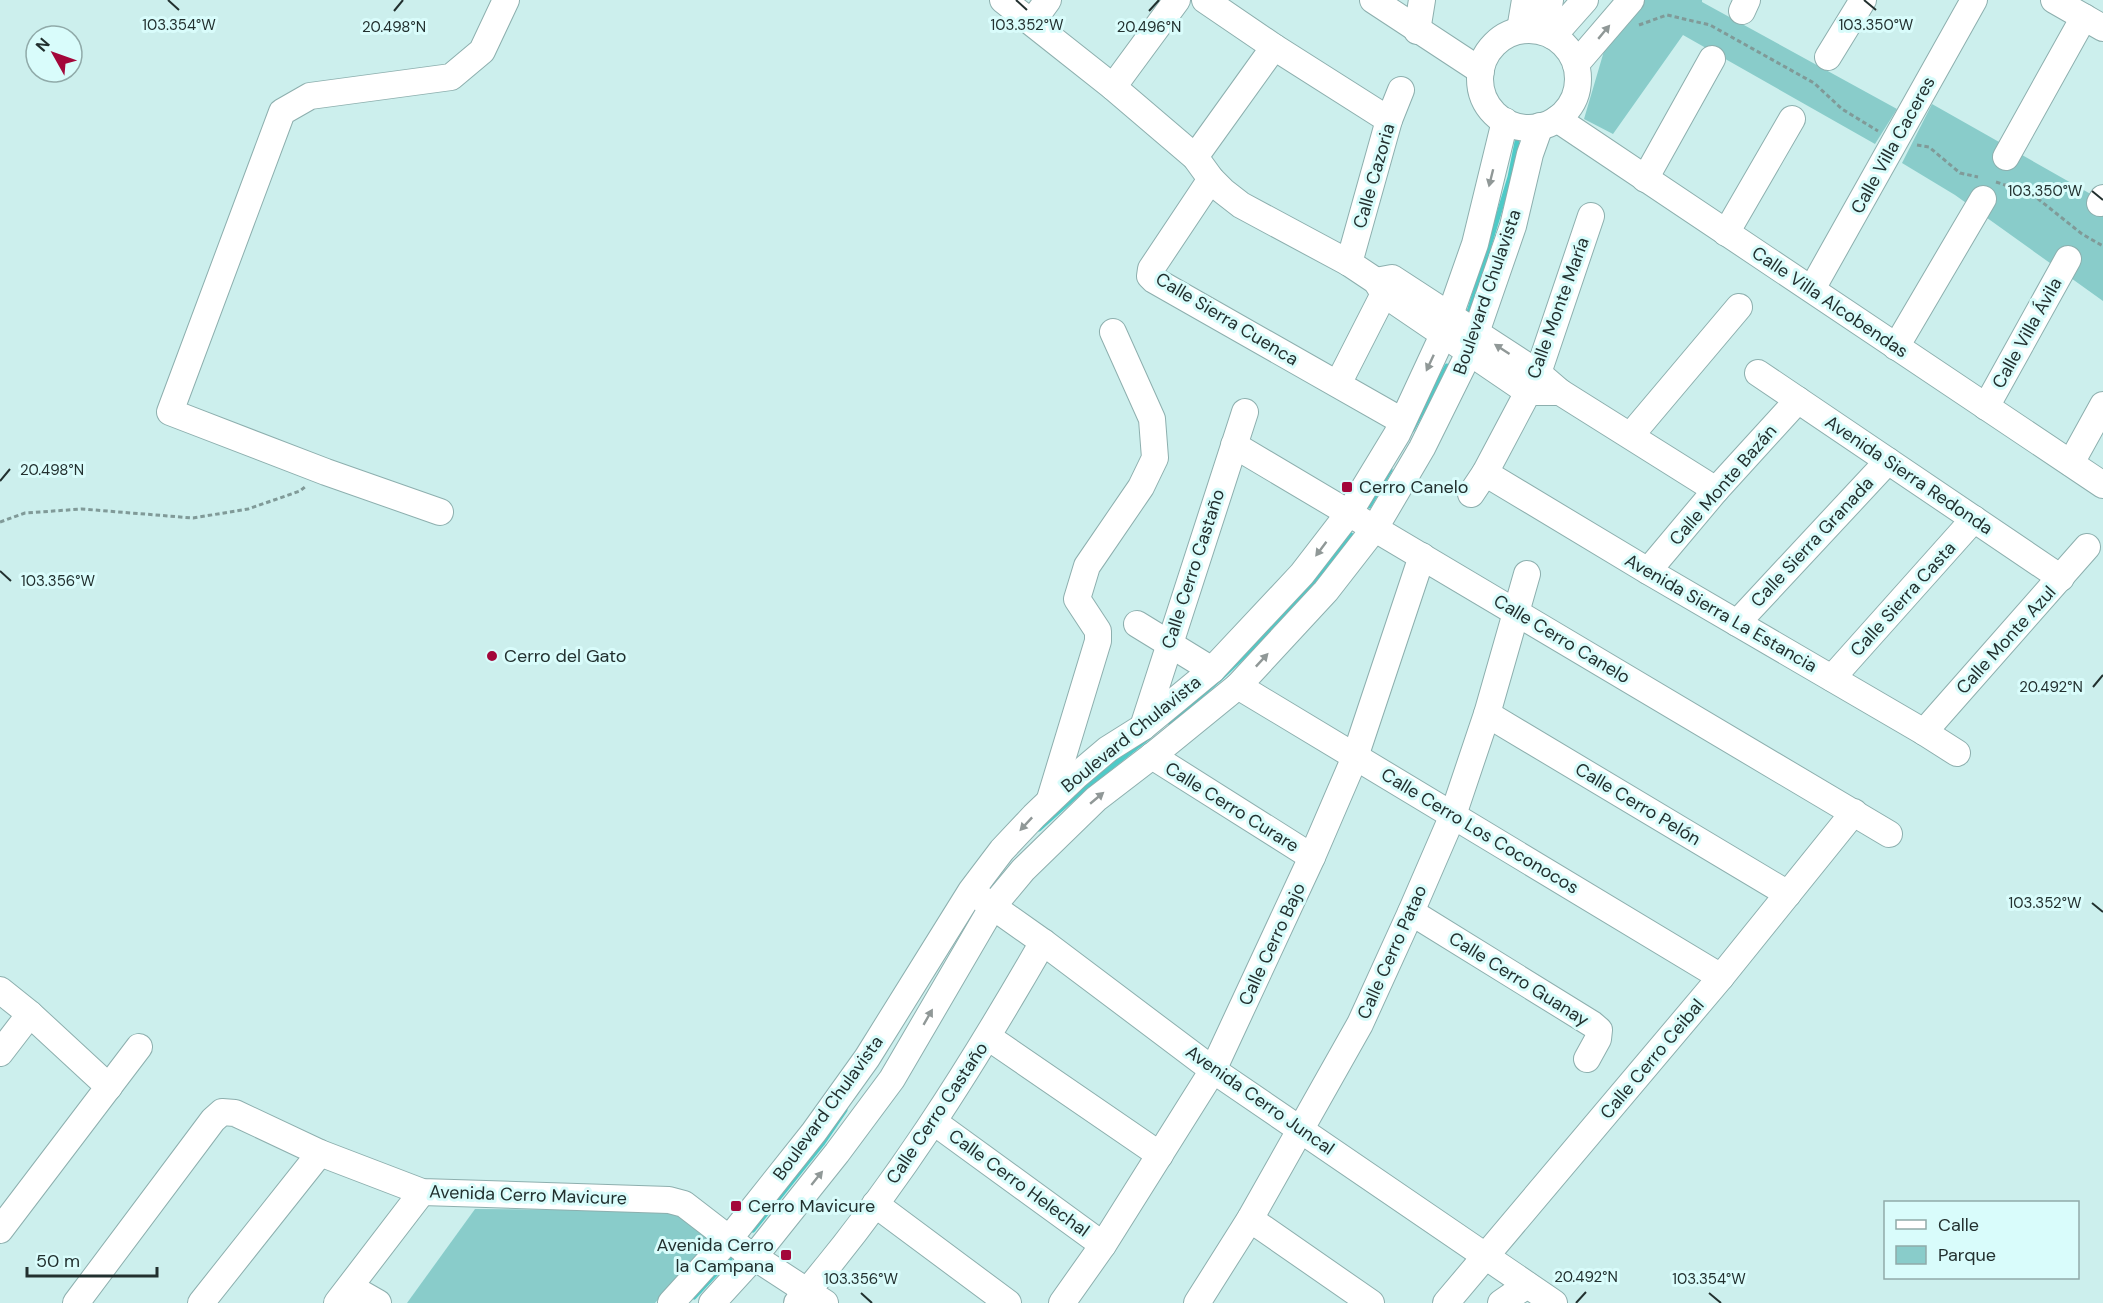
<svg xmlns="http://www.w3.org/2000/svg" width="2103" height="1303" font-family="'DM Sans',sans-serif">
  <rect width="100%" height="100%" fill="#ccefed"/>
  <g fill="#89ccca">
    <path d="M1645,0H1702V2L1897,109L1875,144L1683,35L1613,134L1584,119L1604,51Z"/>
    <path d="M1932,104L2103,201V301L1955,195L1902,163Z"/>
    <path d="M475,1209L666,1211L680,1215L713,1238L655,1303H407Z"/>
  </g>
  <g fill="none" stroke-linecap="round" stroke-linejoin="round">
    <g stroke="#4ecac7" stroke-width="5">
      <path d="M1469,312L1510,177L1517,142"/>
      <path d="M1412,430L1447,366"/>
      <path d="M1369,506L1390,470"/>
      <path d="M1169,722C1238,668 1297,604 1351,535"/>
      <path d="M1039,829L1086,787L1149,737"/>
      <path d="M753,1230L822,1144L845,1110"/>
      <path d="M694,1297L734,1254"/>
    </g>
    <defs>
      <g id="minor">
        <path d="M1003,0L1113,87L1195,157L1211,179L1223,191L1241,205L1349,263L1376,281L1384,294L1528,392H1560"/>
        <path d="M1205,0L1274,47L1389,120"/>
        <path d="M1373,0L1481,71"/>
        <path d="M2054,0L2103,28"/>
        <path d="M1742,11L1747,0"/>
        <path d="M1032,22L1048,0"/>
        <path d="M1520,30L1525,0"/>
        <circle cx="1529" cy="79" r="49"/>
        <path d="M1417,31L1422,0"/>
        <path d="M1544,32L1550,0"/>
        <path d="M1553,36L1585,0"/>
        <path d="M1828,57L1863,0"/>
        <path d="M1576,64L1631,0"/>
        <path d="M1113,87L1177,0"/>
        <path d="M1557,119L2103,485"/>
        <path d="M1195,157L1274,47"/>
        <path d="M2006,157L2084,17"/>
        <path d="M1211,179L1151,269L1150,276L1154,280L1402,421"/>
        <path d="M1645,179L1712,59"/>
        <path d="M2100,203L2103,198"/>
        <path d="M1726,233L1792,119"/>
        <path d="M1349,263L1389,120L1401,90"/>
        <path d="M1376,281L1392,278L1538,373L1560,392L1716,490"/>
        <path d="M1812,289L1974,0"/>
        <path d="M1896,347L1983,199"/>
        <path d="M1758,373L2061,578"/>
        <path d="M1338,384L1391,280"/>
        <path d="M1986,407L2068,259"/>
        <path d="M1631,435L1739,307"/>
        <path d="M1234,445L1889,834"/>
        <path d="M2071,463L2103,405"/>
        <path d="M1485,473L1648,571L1924,732L1957,753"/>
        <path d="M1471,494L1485,473L1538,373L1591,216"/>
        <path d="M440,512L326,472L170,412L282,112L310,96L451,77L482,51L506,0"/>
        <path d="M1648,571L1716,490L1798,400"/>
        <path d="M1737,623L1888,461"/>
        <path d="M1137,624L1212,670"/>
        <path d="M1832,678L1974,519"/>
        <path d="M1238,686L1721,977"/>
        <path d="M1487,714L1788,894"/>
        <path d="M1143,727L1245,412"/>
        <path d="M1924,732L2087,547"/>
        <path d="M1152,756L1312,857"/>
        <path d="M1050,799L1098,641V631L1077,599L1087,566L1141,487L1155,458L1152,419L1113,332"/>
        <path d="M978,896L1043,942L1213,1070L1554,1303"/>
        <path d="M1411,912L1592,1024L1599,1030L1598,1039L1587,1059"/>
        <path d="M0,990L30,1014L109,1087"/>
        <path d="M988,1037L1160,1155"/>
        <path d="M0,1053L30,1014"/>
        <path d="M934,1122L1103,1245"/>
        <path d="M875,1204L1008,1303"/>
        <path d="M1250,1219L1371,1303"/>
        <path d="M0,1230L139,1047"/>
        <path d="M350,1287L378,1303"/>
        <path d="M76,1303L213,1120L222,1112L235,1113L320,1153L422,1192L669,1200L684,1204L745,1251L825,1303"/>
        <path d="M201,1303L320,1153"/>
        <path d="M337,1303L422,1192"/>
        <path d="M671,1303L729,1239L814,1132L867,1058L971,891L1002,850L1034,816L1076,776L1108,749L1143,727L1212,670L1302,574L1349,513L1397,434L1443,335L1475,244L1505,121"/>
        <path d="M712,1303L754,1257L837,1153L892,1079L993,906L1023,870L1096,799L1152,756L1238,686L1326,591L1375,528L1422,448L1469,353L1513,226L1530,154L1540,126"/>
        <path d="M797,1303C893,1192 970,1069 1043,942"/>
        <path d="M1062,1303L1103,1245L1213,1070L1312,857L1355,757L1422,556"/>
        <path d="M1197,1303L1250,1219L1360,1024L1411,912L1453,815L1487,714L1527,574"/>
        <path d="M1446,1303L1721,977L1854,812"/>
        <path d="M1501,1303L1527,1285"/>
      </g>
    </defs>
    <use href="#minor" stroke="#8dafae" stroke-width="28"/>
    <g stroke="#809a98" stroke-width="3" stroke-dasharray="4.5 3" stroke-linecap="butt">
      <path d="M1639,25L1667,15L1710,25L1814,83L1842,109L1878,131"/>
      <path d="M1917,145L1929,147L1960,173L1978,177"/>
      <path d="M1996,182L2032,194L2082,234L2103,246"/>
      <path d="M0,522L25,513L82,509L193,518L248,509L300,491L306,486"/>
    </g>
    <use href="#minor" stroke="#fff" stroke-width="26"/>
  </g>
  <defs><path id="oneway-solid" d="M-6-.8H1V-3.2L6.5 0L1 3.2V.8H-6Z" transform="scale(1.5)"/></defs>
  <g fill="#909897">
    <use href="#oneway-solid" transform="translate(1604 32) rotate(-50)"/>
    <use href="#oneway-solid" transform="translate(1491 178) rotate(104)"/>
    <use href="#oneway-solid" transform="translate(1502 349) rotate(-147)"/>
    <use href="#oneway-solid" transform="translate(1430 363) rotate(115)"/>
    <use href="#oneway-solid" transform="translate(1321 549) rotate(127)"/>
    <use href="#oneway-solid" transform="translate(1262 660) rotate(-47)"/>
    <use href="#oneway-solid" transform="translate(1097 798) rotate(-40)"/>
    <use href="#oneway-solid" transform="translate(1026 824) rotate(133)"/>
    <use href="#oneway-solid" transform="translate(928 1017) rotate(-60)"/>
    <use href="#oneway-solid" transform="translate(817 1178) rotate(-51)"/>
  </g>
  <path fill="none" stroke="#22302f" stroke-width="2" d="M168,0L179,10M1016,0L1027,10M1864,0L1876,10M394,11L403,0M1149,11L1159,0M2092,191L2103,200M0,481L10,469M0,571L11,581M2093,687L2103,675M2092,903L2103,912M861,1293L872,1303M1709,1293L1721,1303M1576,1303L1586,1292"/>
  <g fill="#a3073a" stroke="#d9fcfb" stroke-width="2">
    <rect x="1341" y="481" width="12" height="12" rx="3"/>
    <circle cx="492" cy="656" r="6"/>
    <rect x="730" y="1200" width="12" height="12" rx="3"/>
    <rect x="780" y="1249" width="12" height="12" rx="3"/>
  </g>
  <g text-anchor="middle" stroke-width="6" stroke-linejoin="round" paint-order="stroke">
    <g font-size="18" fill="#22302f" stroke="#d9fcfb">
      <text transform="translate(1893 145) rotate(-61)" y="6">Calle Villa Caceres</text>
      <text transform="translate(1374 176) rotate(-74)" y="6">Calle Cazoria</text>
      <text transform="translate(1487 292) rotate(-71)" y="6">Boulevard Chulavista</text>
      <text transform="translate(1830 302) rotate(34)" y="6">Calle Villa Alcobendas</text>
      <text transform="translate(1558 308) rotate(-70)" y="6">Calle Monte María</text>
      <text transform="translate(1227 319) rotate(31)" y="6">Calle Sierra Cuenca</text>
      <text transform="translate(2027 333) rotate(-61)" y="6">Calle Villa Ávila</text>
      <text transform="translate(1909 475) rotate(34)" y="6">Avenida Sierra Redonda</text>
      <text transform="translate(1723 485) rotate(-49)" y="6">Calle Monte Bazán</text>
      <text transform="translate(1812 542) rotate(-47)" y="6">Calle Sierra Granada</text>
      <text transform="translate(1193 569) rotate(-72)" y="6">Calle Cerro Castaño</text>
      <text transform="translate(1903 599) rotate(-48)" y="6">Calle Sierra Casta</text>
      <text transform="translate(1721 613) rotate(30)" y="6">Avenida Sierra La Estancia</text>
      <text transform="translate(1562 639) rotate(31)" y="6">Calle Cerro Canelo</text>
      <text transform="translate(2006 640) rotate(-48)" y="6">Calle Monte Azul</text>
      <text transform="translate(1131 734) rotate(-39)" y="6">Boulevard Chulavista</text>
      <text transform="translate(1638 804) rotate(31)" y="6">Calle Cerro Pelón</text>
      <text transform="translate(1232 807) rotate(32)" y="6">Calle Cerro Curare</text>
      <text transform="translate(1480 831) rotate(31)" y="6">Calle Cerro Los Coconocos</text>
      <text transform="translate(1272 944) rotate(-65)" y="6">Calle Cerro Bajo</text>
      <text transform="translate(1392 952) rotate(-66)" y="6">Calle Cerro Patao</text>
      <text transform="translate(1519 979) rotate(32)" y="6">Calle Cerro Guanay</text>
      <text transform="translate(1652 1059) rotate(-50)" y="6">Calle Cerro Ceibal</text>
      <text transform="translate(1260 1100) rotate(35)" y="6">Avenida Cerro Juncal</text>
      <text transform="translate(828 1108) rotate(-54)" y="6">Boulevard Chulavista</text>
      <text transform="translate(937 1113) rotate(-56)" y="6">Calle Cerro Castaño</text>
      <text transform="translate(1019 1183) rotate(36)" y="6">Calle Cerro Helechal</text>
      <text transform="translate(528 1195) rotate(2)" y="6">Avenida Cerro Mavicure</text>
    </g>
    <g font-size="18" fill="#22302f" stroke="#d9fcfb" text-anchor="start">
      <text x="1359" y="493">Cerro Canelo</text>
      <text x="504" y="662">Cerro del Gato</text>
      <text x="748" y="1212">Cerro Mavicure</text>
      <text x="774" y="1251" text-anchor="end">Avenida Cerro<tspan x="774" dy="21">la Campana</tspan></text>
    </g>
  </g>
  <g font-size="15" text-anchor="middle" fill="#22302f" stroke="#d9fcfb" stroke-width="6" stroke-linejoin="round" paint-order="stroke">
    <text x="179" y="30">103.354°W</text>
    <text x="1027" y="30">103.352°W</text>
    <text x="1876" y="30">103.350°W</text>
    <text x="394" y="32">20.498°N</text>
    <text x="1149" y="32">20.496°N</text>
    <text x="2045" y="196">103.350°W</text>
    <text x="52" y="475">20.498°N</text>
    <text x="58" y="586">103.356°W</text>
    <text x="2051" y="692">20.492°N</text>
    <text x="2045" y="908">103.352°W</text>
    <text x="1586" y="1282">20.492°N</text>
    <text x="861" y="1284">103.356°W</text>
    <text x="1709" y="1284">103.354°W</text>
  </g>
  <rect x="1884" y="1201" width="195" height="78" fill="#d9fcfb" stroke="#90aaa9" stroke-width="1.5"/>
  <rect x="1896" y="1220" width="30" height="9" fill="#ffffff" stroke="#90aaa9" stroke-width="1.5"/>
  <text x="1938" y="1231" font-size="18" fill="#22302f">Calle</text>
  <rect x="1896" y="1246" width="30" height="18" fill="#89ccca" stroke="#90aaa9" stroke-width="1.5"/>
  <text x="1938" y="1261" font-size="18" fill="#22302f">Parque</text>
  <g transform="translate(54 54) rotate(310)"><circle r="28" fill="#d9fcfb" stroke="#90aaa9" stroke-width="1.5"/>
  <path d="M0-4.5L10 22L0 15L-10 22Z" fill="#a3073a"/>
  <text y="-9" font-size="16" font-weight="bold" text-anchor="middle" fill="#22302f">N</text>
  </g>
  <path d="M27 1267v9h130v-9" fill="none" stroke="#22302f" stroke-width="3"/>
  <text x="36" y="1267" font-size="18" fill="#22302f" stroke="#d9fcfb" stroke-width="4.5" paint-order="stroke">50 m</text>
</svg>
